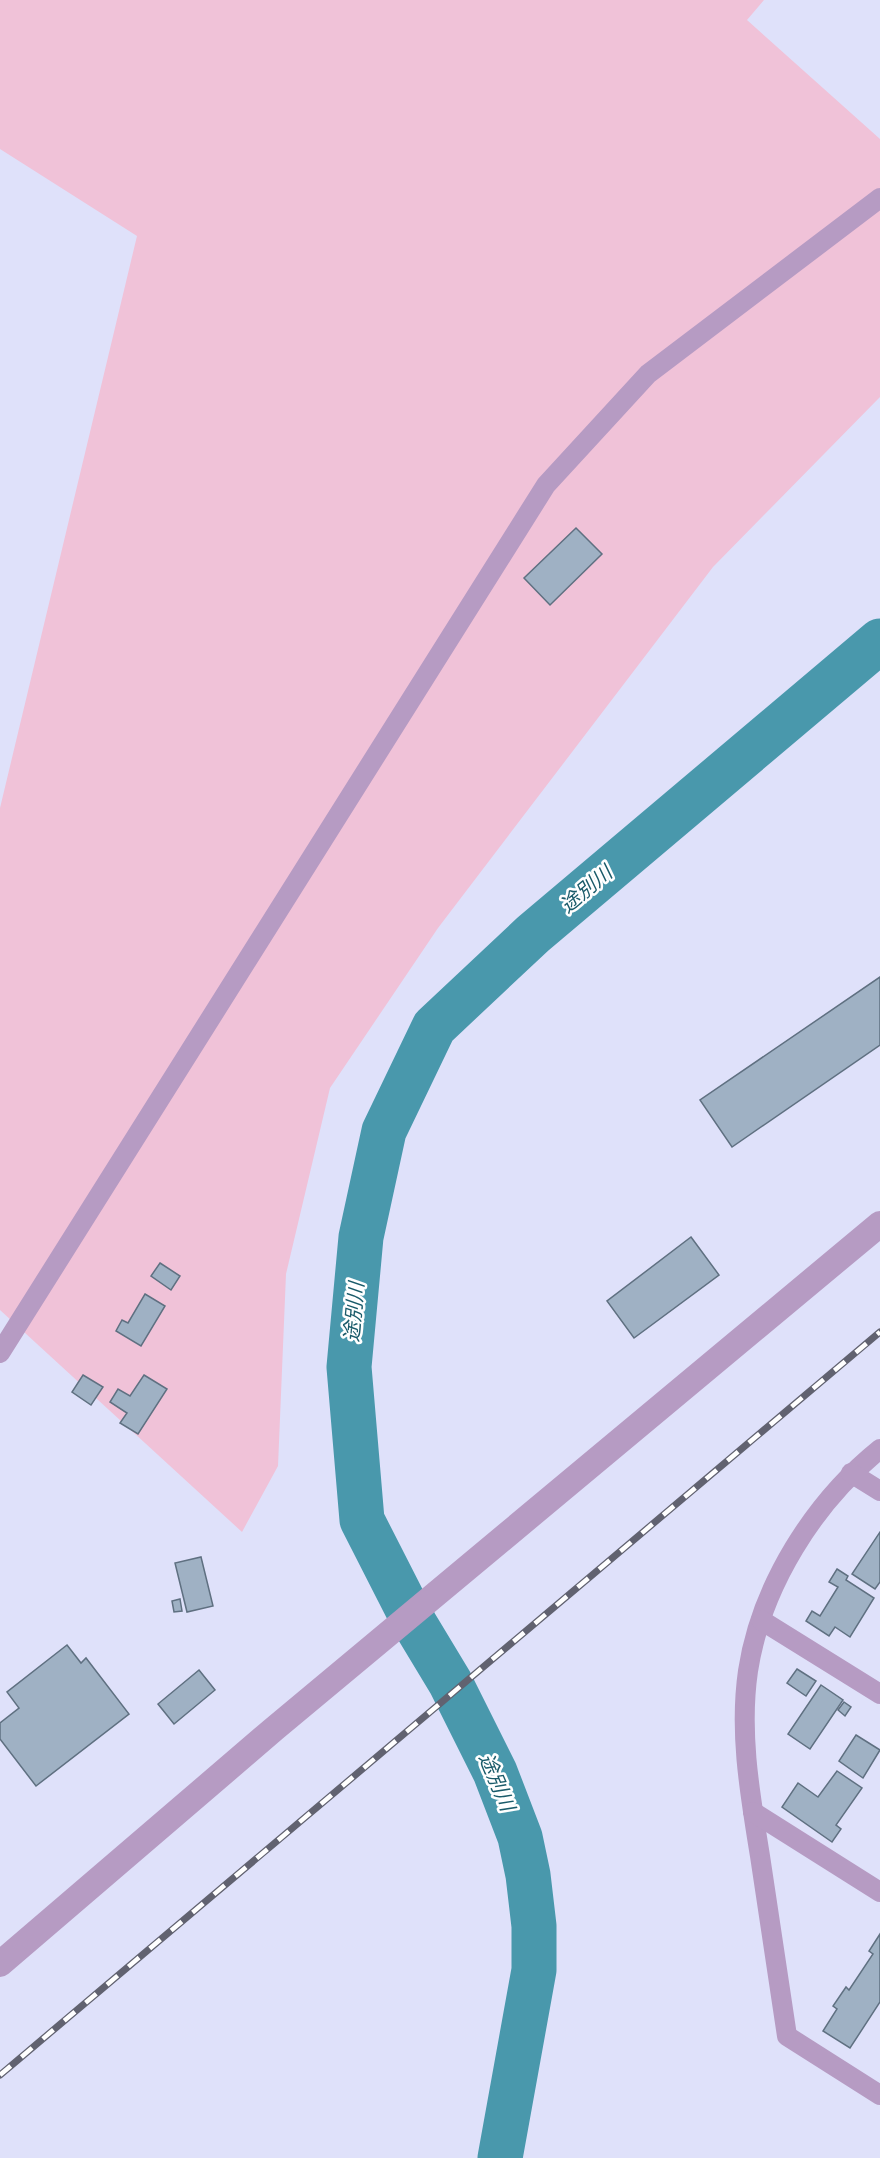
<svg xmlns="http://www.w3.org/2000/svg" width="880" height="2158" font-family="'Crimson Pro','Noto Sans JP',serif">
  <rect width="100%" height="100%" fill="#dfe1fa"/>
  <path fill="#f0c2d8" d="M0,0H764L747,20L880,139V397L713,567L438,928L330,1088L286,1274L278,1466L242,1532L0,1310V808L137,236L0,149Z"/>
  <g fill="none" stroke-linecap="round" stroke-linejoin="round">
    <path stroke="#4998ac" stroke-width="45" d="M500,2158L534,1970V1926L528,1875L520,1837L495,1772L450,1682L415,1624L362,1520L349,1367L361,1237L384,1131L434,1027L533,934L880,641"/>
  </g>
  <g fill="#9fb1c4" stroke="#5f7081" stroke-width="1.5">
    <path d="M576,528L602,554L550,605L524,578Z"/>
    <path d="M880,977V1045L732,1147L700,1100Z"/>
    <path d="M691,1237L719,1275L634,1338L607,1301Z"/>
    <path d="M160,1263L180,1276L171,1290L151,1276Z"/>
    <path d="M145,1294L165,1306L141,1346L116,1331L122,1320L128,1323Z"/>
    <path d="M83,1375L103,1387L91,1405L72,1392Z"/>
    <path d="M144,1375L167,1389L138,1434L120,1423L127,1413L110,1402L118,1389L130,1396Z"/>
    <path d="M880,1532V1582L875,1589L852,1574Z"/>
    <path d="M201,1557L213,1606L187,1612L175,1563Z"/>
    <path d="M837,1569L848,1576L846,1580L874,1598L850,1637L835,1627L829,1636L806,1621L812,1611L820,1616L838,1587L829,1582Z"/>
    <path d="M180,1599L182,1611L174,1612L172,1601Z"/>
    <path d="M67,1645L81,1663L86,1658L129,1714L36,1786L0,1739V1723L19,1708L7,1692Z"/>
    <path d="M797,1669L816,1681L806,1696L787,1683Z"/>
    <path d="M199,1670L215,1690L174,1724L158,1704Z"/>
    <path d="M821,1685L843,1700L810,1749L788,1734Z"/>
    <path d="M844,1702L851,1707L845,1716L838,1710Z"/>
    <path d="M856,1735L880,1750L863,1778L839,1761Z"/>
    <path d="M837,1771L862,1788L836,1825L841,1829L832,1842L782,1807L798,1783L818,1797Z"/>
    <path d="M880,1934V2002L850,2048L823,2031L837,2009L833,2006L846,1987L849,1990L873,1954L869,1951Z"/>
  </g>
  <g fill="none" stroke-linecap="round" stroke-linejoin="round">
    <g stroke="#b69bc3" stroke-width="20">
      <path d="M0,1353L546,485L648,374L880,198"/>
      <path d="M880,1449C814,1502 761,1586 748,1671C739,1733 750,1794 760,1856C769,1916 778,1976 787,2036L880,2095"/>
      <path d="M851,1473L880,1491"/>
      <path d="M761,1620L880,1694"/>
      <path d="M753,1812L880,1892"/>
    </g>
    <path stroke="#b69bc3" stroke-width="26" d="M0,1964L274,1729L880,1224"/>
    <defs>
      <path id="rail" d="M0,2075L880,1332"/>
    </defs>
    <use href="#rail" stroke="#616270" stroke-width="7"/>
    <use href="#rail" stroke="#fff" stroke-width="4.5" stroke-dasharray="14" stroke-linecap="butt"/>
  </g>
  <g text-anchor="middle" stroke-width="5" stroke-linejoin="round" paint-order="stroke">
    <g font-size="20" font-style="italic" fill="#1a5b6a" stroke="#fff">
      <text transform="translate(586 889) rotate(-40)" y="7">途別川</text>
      <text transform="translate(354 1312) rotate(-85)" y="7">途別川</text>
      <text transform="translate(497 1782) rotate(67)" y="7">途別川</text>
    </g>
  </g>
</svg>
